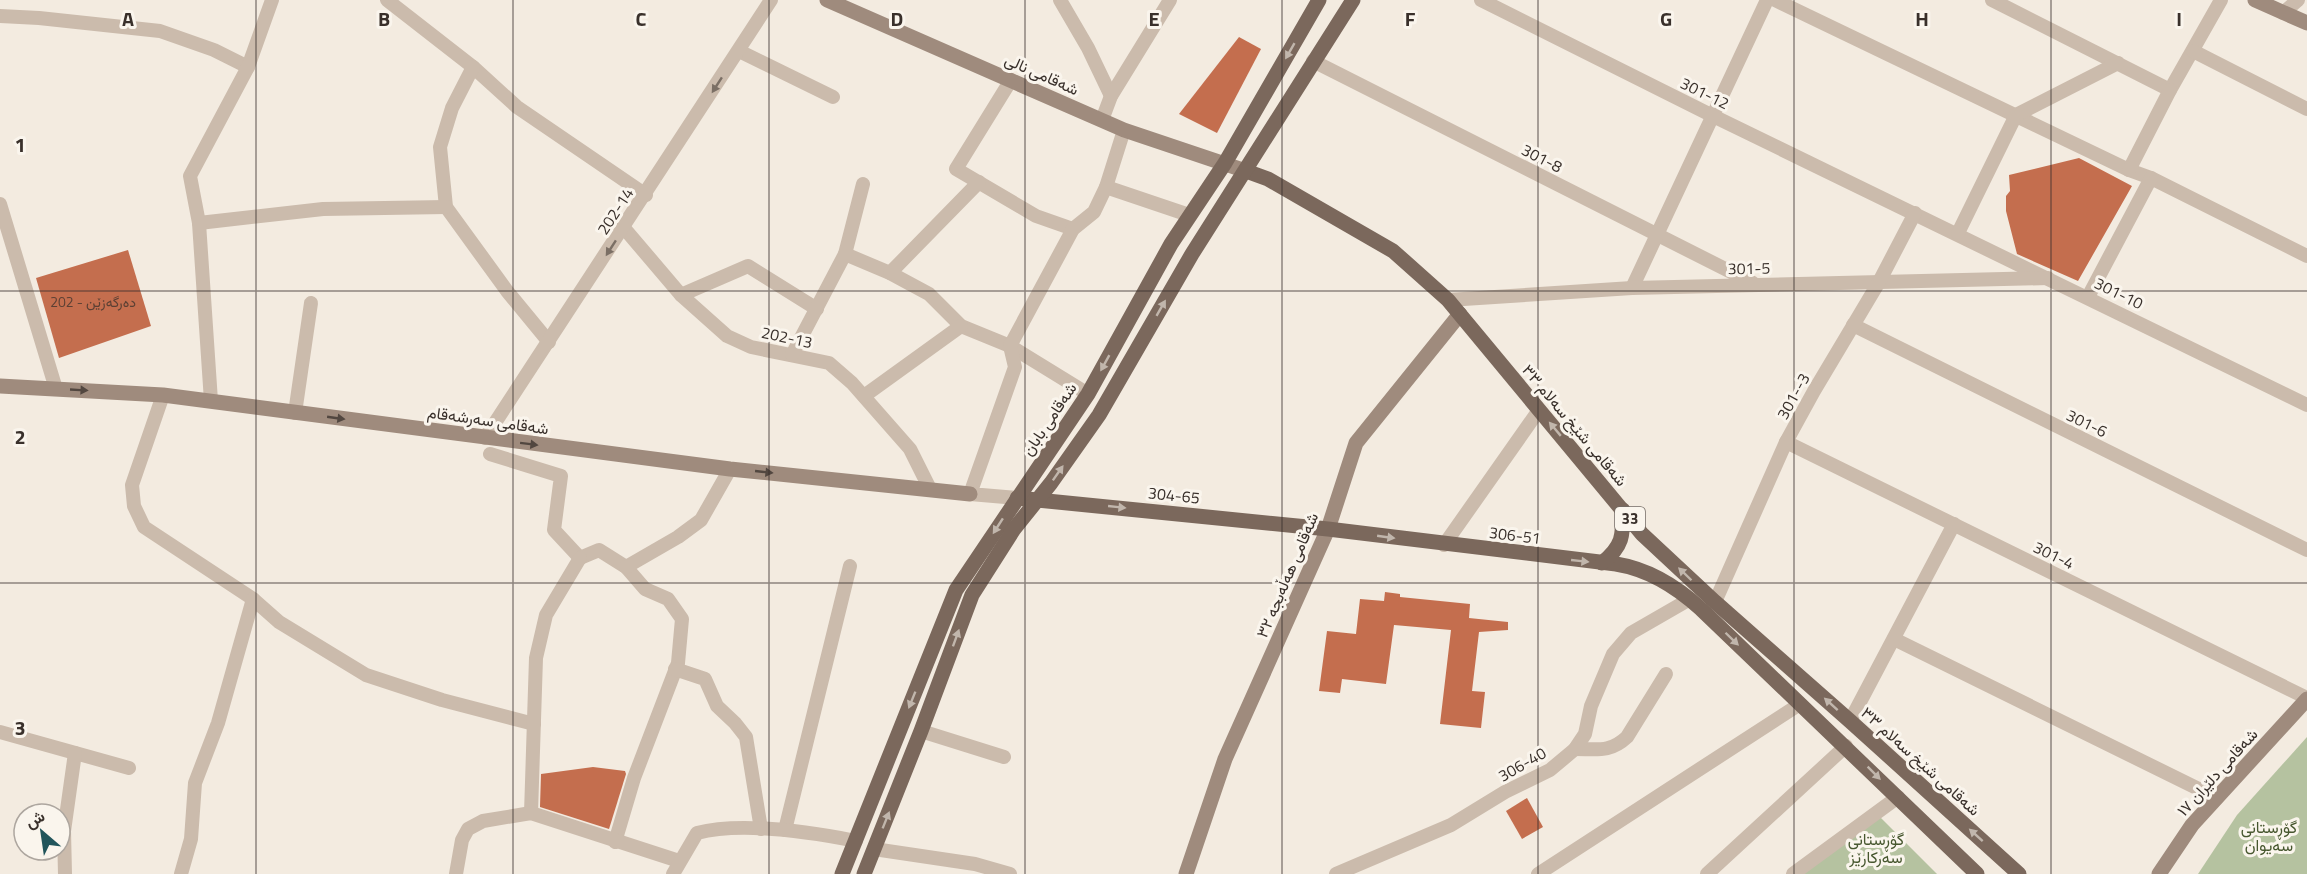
<svg xmlns="http://www.w3.org/2000/svg" width="2307" height="874" font-family="'Titillium Web',Vazirmatn,sans-serif">
  <rect width="100%" height="100%" fill="#f3ebe0"/>
  <g fill="#b5c2a0">
    <path d="M2307,737V874H2198L2237,815Z"/>
    <path d="M1878,815L1937,874H1801Z"/>
  </g>
  <g fill="#c46e4e">
    <path d="M1239,37L1261,49L1217,133L1179,114Z"/>
    <path d="M2079,158L2132,186L2078,281L2017,254L2006,211V196L2010,191L2009,175Z"/>
    <path d="M128,250L151,326L59,358L36,278Z"/>
    <path d="M1385,592L1400,594V597L1470,604L1469,618L1508,622V630L1479,632L1472,691L1485,692L1481,728L1440,724L1451,630L1394,625L1386,684L1342,679L1340,693L1319,691L1327,631L1356,634L1360,599L1384,601Z"/>
    <path d="M593,767L625,771L626,774L609,829L540,807L541,774Z"/>
    <path d="M1527,798L1543,827L1522,839L1506,811Z"/>
  </g>
  <g fill="none" stroke-linecap="round" stroke-linejoin="round">
    <g stroke="#cbbbac" stroke-width="14">
      <path d="M387,0L473,67L517,107L646,195"/>
      <path d="M1060,0L1088,48L1111,96"/>
      <path d="M1481,0L1711,115L2307,405"/>
      <path d="M1775,0L2129,170L2151,178L2307,256"/>
      <path d="M1992,0L2170,90L2221,0"/>
      <path d="M2283,13L2298,0"/>
      <path d="M0,16L39,18L160,31L214,50L248,67"/>
      <path d="M739,51L833,97"/>
      <path d="M2193,51L2307,109"/>
      <path d="M1313,61L1753,283"/>
      <path d="M473,67L452,108L440,147L446,207L507,291L549,342"/>
      <path d="M1011,80L956,169L1036,216L1073,229"/>
      <path d="M1102,120L1111,96L1170,0"/>
      <path d="M2129,170L2170,90"/>
      <path d="M1106,187L1189,215"/>
      <path d="M0,204L56,389"/>
      <path d="M199,223L323,209L446,207"/>
      <path d="M624,228L681,295L727,336L751,347L829,363L852,383L910,449L930,489"/>
      <path d="M1958,233L2016,115L2118,63"/>
      <path d="M845,254L890,273L929,294L961,326L1010,346L1088,394"/>
      <path d="M890,273L979,182"/>
      <path d="M1632,288L1767,0"/>
      <path d="M681,295L748,266L817,309"/>
      <path d="M2088,297L2151,178"/>
      <path d="M1448,300L1632,288L2048,278"/>
      <path d="M1853,325L2307,550"/>
      <path d="M792,355L845,254L863,184"/>
      <path d="M163,395L132,485L134,506L144,527L253,599L279,622L366,675L442,700L534,724"/>
      <path d="M864,396L961,326"/>
      <path d="M211,401L199,223L190,176L248,67L272,0"/>
      <path d="M295,413L311,303"/>
      <path d="M485,438L771,0"/>
      <path d="M1786,442L2307,698"/>
      <path d="M490,454L561,476L554,530L580,558"/>
      <path d="M1017,498L970,494L1015,367L1010,346L1073,229L1094,212L1106,187L1124,130"/>
      <path d="M1444,545L1539,410"/>
      <path d="M580,558L599,550L626,567L645,589L668,599L682,619L678,663L634,778L615,842"/>
      <path d="M626,567L678,537L701,520L730,469"/>
      <path d="M1715,602L1786,442L1814,391L1879,282L1915,213"/>
      <path d="M1894,639L2217,798"/>
      <path d="M675,669L705,679L717,706L735,723L746,737L761,829"/>
      <path d="M1850,721L1954,524"/>
      <path d="M921,731L1004,757"/>
      <path d="M0,732L129,768"/>
      <path d="M1575,749C1597,749 1610,753 1627,737L1666,674"/>
      <path d="M531,813L536,658L546,615L580,558"/>
      <path d="M785,830L850,566"/>
      <path d="M874,849L975,864L1010,874"/>
      <path d="M65,874L64,831L75,753"/>
      <path d="M181,874L191,839L195,783L218,723L253,599"/>
      <path d="M456,874L462,840L468,829L483,821L531,813L679,861"/>
      <path d="M673,874L697,833C742,821 810,832 856,841"/>
      <path d="M1336,874L1451,825L1505,792L1550,770L1575,749L1585,734L1591,706L1613,654L1631,633L1690,599"/>
      <path d="M1538,874L1800,704"/>
      <path d="M1707,874L1846,746"/>
      <path d="M1793,874L1898,797"/>
    </g>
    <g stroke="#9f8b7d" stroke-width="15">
      <path d="M827,0L1124,130L1246,171"/>
      <path d="M2255,0L2307,23"/>
      <path d="M0,386L163,395L730,469L970,494"/>
      <path d="M1186,874L1225,759L1328,529L1356,443L1460,314"/>
      <path d="M2159,874L2192,825L2307,699"/>
    </g>
    <g stroke="#7b685c" stroke-width="15">
      <path d="M1246,171L1268,179L1393,251L1448,300L1642,534L1715,602L1850,721L2019,874"/>
      <path d="M1017,498L1328,529L1616,564C1647,569 1677,587 1701,609L1977,874"/>
      <path d="M1602,563C1623,546 1623,536 1623,510"/>
      <path d="M842,874L956,590L1088,394L1171,244L1225,163L1319,0"/>
      <path d="M864,874L921,731L972,595L1014,529L1051,483L1099,415L1192,254L1353,0"/>
    </g>
  </g>
  <defs><path id="oneway-solid" d="M-6-.8H1V-3.2L6.5 0L1 3.2V.8H-6Z" transform="scale(1.5)"/></defs>
  <g fill="#c1b6ac">
    <use href="#oneway-solid" transform="translate(1290 51) rotate(120)"/>
    <use href="#oneway-solid" transform="translate(1161 308) rotate(-60)"/>
    <use href="#oneway-solid" transform="translate(1105 363) rotate(119)"/>
    <use href="#oneway-solid" transform="translate(1555 429) rotate(-130)"/>
    <use href="#oneway-solid" transform="translate(1058 473) rotate(-55)"/>
    <use href="#oneway-solid" transform="translate(1117 507) rotate(6)"/>
    <use href="#oneway-solid" transform="translate(998 526) rotate(123)"/>
    <use href="#oneway-solid" transform="translate(1386 537) rotate(8)"/>
    <use href="#oneway-solid" transform="translate(1580 561) rotate(6)"/>
    <use href="#oneway-solid" transform="translate(1685 574) rotate(-136)"/>
    <use href="#oneway-solid" transform="translate(956 638) rotate(-70)"/>
    <use href="#oneway-solid" transform="translate(1732 639) rotate(44)"/>
    <use href="#oneway-solid" transform="translate(912 700) rotate(112)"/>
    <use href="#oneway-solid" transform="translate(1831 704) rotate(-138)"/>
    <use href="#oneway-solid" transform="translate(1874 773) rotate(45)"/>
    <use href="#oneway-solid" transform="translate(886 820) rotate(-68)"/>
    <use href="#oneway-solid" transform="translate(1976 835) rotate(-138)"/>
  </g>
  <g fill="#7b6f65">
    <use href="#oneway-solid" transform="translate(717 85) rotate(123)"/>
    <use href="#oneway-solid" transform="translate(611 248) rotate(123)"/>
  </g>
  <g fill="#524740">
    <use href="#oneway-solid" transform="translate(79 390) rotate(3)"/>
    <use href="#oneway-solid" transform="translate(336 418) rotate(8)"/>
    <use href="#oneway-solid" transform="translate(529 444) rotate(7)"/>
    <use href="#oneway-solid" transform="translate(764 472) rotate(6)"/>
  </g>
  <path fill="none" stroke="#39302b" stroke-width="1.5" stroke-opacity="0.55" d="M256,0V874M513,0V874M769,0V874M1025,0V874M1282,0V874M1538,0V874M1794,0V874M2051,0V874M0,291H2307M0,583H2307"/>
  <g text-anchor="middle" stroke-width="6" stroke-linejoin="round" paint-order="stroke">
    <g font-size="14" fill="#5c4034">
      <text x="93" y="307">202 - دەرگەزێن</text>
    </g>
    <rect fill="#faf5ed" stroke="#736b65" stroke-width="1.5" x="1615" y="507" width="30" height="24" rx="4.5"/>
    <g font-size="15" font-weight="bold" fill="#39302b">
      <text x="1630" y="524">33</text>
    </g>
    <g font-size="16" fill="#39302b" stroke="#faf5ed">
      <text transform="translate(1042 74) rotate(24)" y="6">شەقامی نالی</text>
      <text transform="translate(1705 93) rotate(26)" y="6">301-12</text>
      <text transform="translate(1542 158) rotate(27)" y="6">301-8</text>
      <text transform="translate(615 211) rotate(-57)" y="6">202-14</text>
      <text transform="translate(1749 268) rotate(-1)" y="6">301-5</text>
      <text transform="translate(2119 293) rotate(26)" y="6">301-10</text>
      <text transform="translate(787 337) rotate(12)" y="6">202-13</text>
      <text transform="translate(1793 396) rotate(-61)" y="6">301--3</text>
      <text transform="translate(1049 419) rotate(-56)" y="6">شەقامی بابان</text>
      <text transform="translate(488 420) rotate(8)" y="6">شەقامی سەرشەقام</text>
      <text transform="translate(2087 423) rotate(26)" y="6">301-6</text>
      <text transform="translate(1575 425) rotate(50)" y="6">شەقامی شێخ سەلام ٣٣</text>
      <text transform="translate(1174 495) rotate(6)" y="6">304-65</text>
      <text transform="translate(1515 535) rotate(7)" y="6">306-51</text>
      <text transform="translate(2054 555) rotate(26)" y="6">301-4</text>
      <text transform="translate(1287 575) rotate(-67)" y="6">شەقامی هەڵەبجە ٣٢</text>
      <text transform="translate(1921 761) rotate(42)" y="6">شەقامی شێخ سەلام ٣٣</text>
      <text transform="translate(1522 764) rotate(-30)" y="6">306-40</text>
      <text transform="translate(2217 772) rotate(-48)" y="6">شەقامی دلێران ١٧</text>
    </g>
    <g font-size="16" fill="#47572f" stroke="#faf5ed">
      <text x="2269" y="833">گۆڕستانی<tspan x="2269" dy="18">سەیوان</tspan></text>
      <text x="1876" y="845">گۆڕستانی<tspan x="1876" dy="18">سەرکارێز</tspan></text>
    </g>
  </g>
  <g font-size="20" text-anchor="middle" font-weight="bold" fill="#39302b" stroke="#faf5ed" stroke-width="6" stroke-linejoin="round" paint-order="stroke">
    <text x="128" y="26">A</text>
    <text x="384" y="26">B</text>
    <text x="641" y="26">C</text>
    <text x="897" y="26">D</text>
    <text x="1154" y="26">E</text>
    <text x="1410" y="26">F</text>
    <text x="1666" y="26">G</text>
    <text x="1922" y="26">H</text>
    <text x="2179" y="26">I</text>
    <text x="20" y="152">1</text>
    <text x="20" y="444">2</text>
    <text x="20" y="735">3</text>
  </g>
  <g transform="translate(42 832) rotate(331)"><circle r="28" fill="#faf5ed" stroke="#ada69f" stroke-width="1.5"/>
  <path d="M0-4.5L10 22L0 15L-10 22Z" fill="#21555b"/>
  <text y="-9" font-size="16" font-weight="bold" text-anchor="middle" fill="#39302b">ش</text>
  </g>
</svg>
